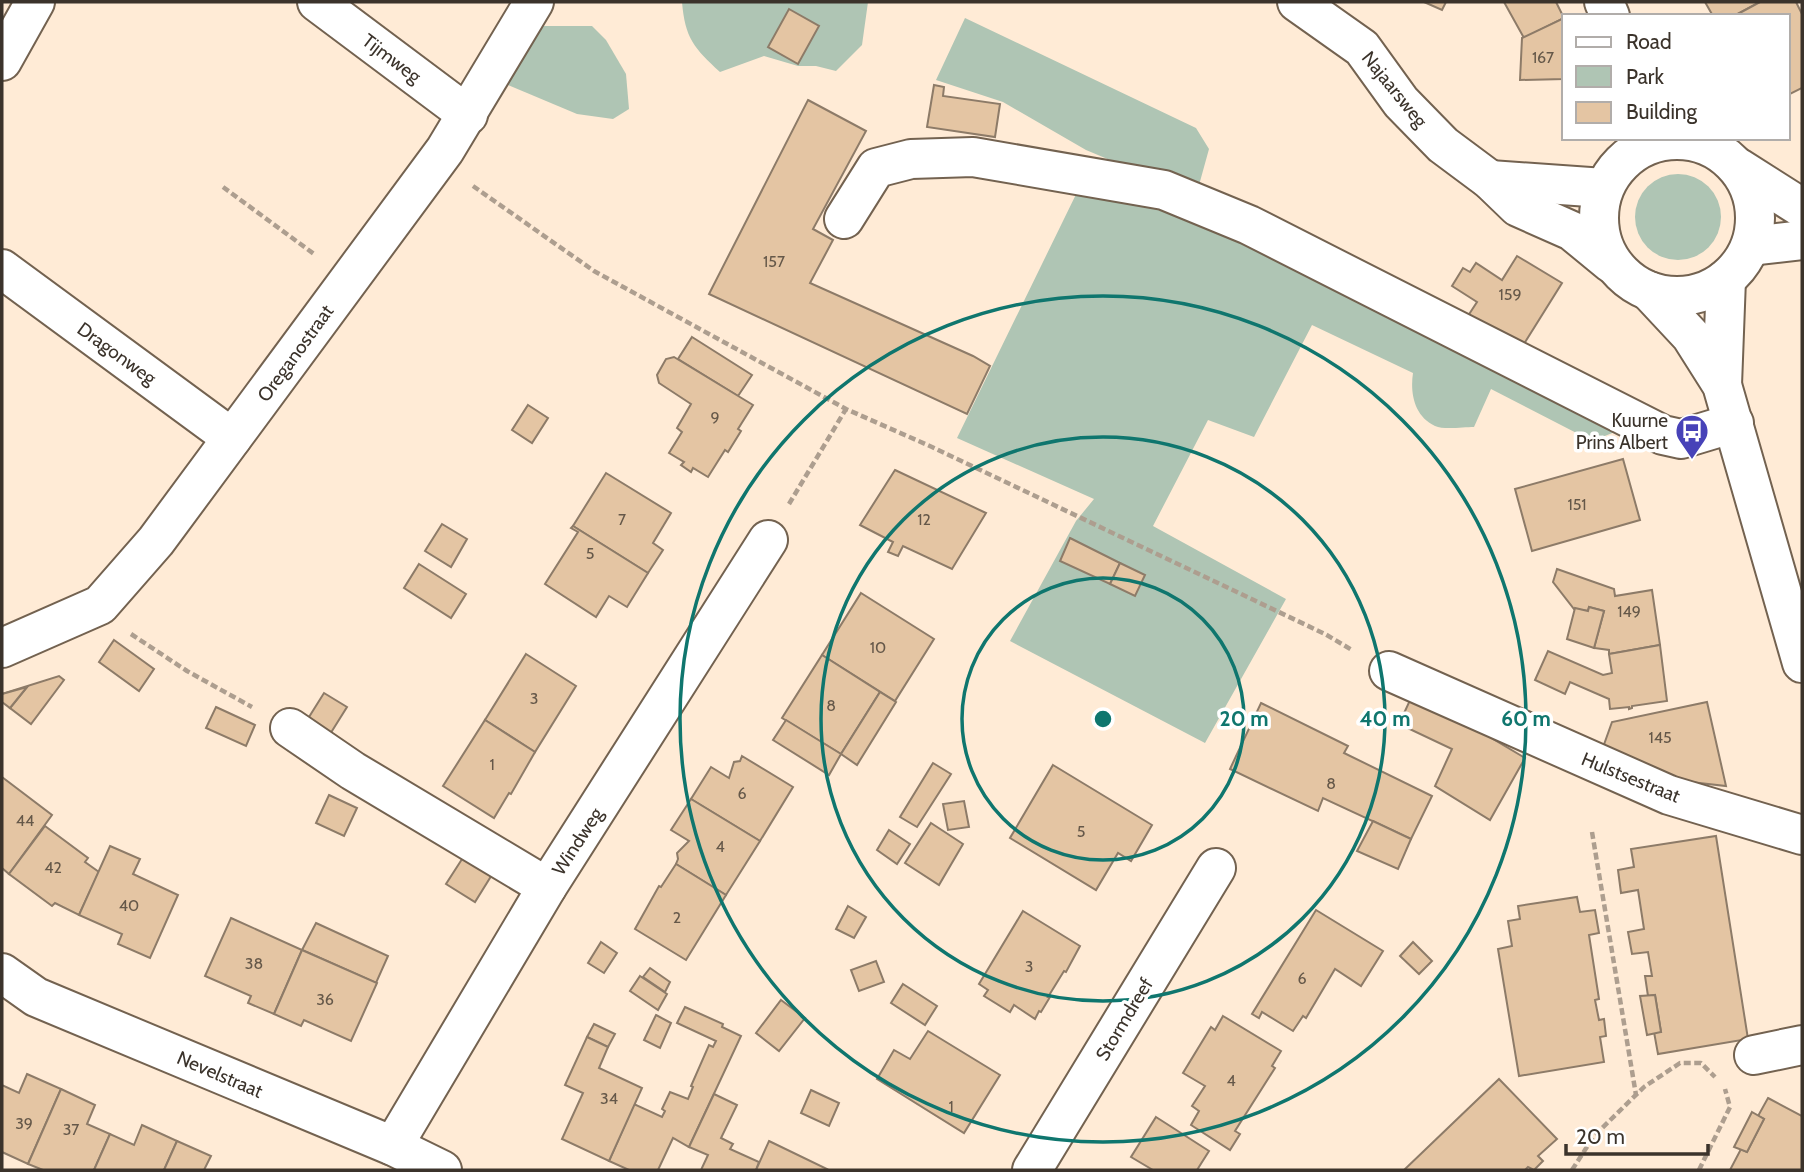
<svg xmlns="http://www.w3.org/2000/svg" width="1804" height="1172" font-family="Cabin,sans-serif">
  <rect width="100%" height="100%" fill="#ffebd6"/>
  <g fill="#afc5b4">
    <path d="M682,2H868L862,45L836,71L816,66H798L764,56L720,72C694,48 685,38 682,2Z"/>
    <path d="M965,18L1196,128L1209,149L1196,196L1086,150L1003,102L936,80Z"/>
    <path d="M531,26H592L606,40L626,74L629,109L613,119L577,114L501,82Z"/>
    <circle cx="1678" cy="217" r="43"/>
    <path d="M1084,178L1289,262L1620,430L1592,441L1491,389L1474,427C1463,427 1444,430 1435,426C1414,416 1410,393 1413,373L1312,325L1254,437L1208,420L1153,526L1286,599L1205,743L1010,641L1076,521L1094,499L957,438Z"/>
  </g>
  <g fill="#e4c5a3" stroke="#8d7b68" stroke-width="2">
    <path d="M1424,2H1446L1442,10Z"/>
    <path d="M1504,2H1556L1564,18L1524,38Z"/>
    <path d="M1705,2H1760L1734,16H1713Z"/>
    <path d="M1760,2H1796L1802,14V88L1788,95V16H1734Z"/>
    <path d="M789,9L819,26L798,64L768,47Z"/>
    <path d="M1564,18V79L1520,80L1522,38Z"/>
    <path d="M934,85L944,87L943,96L1000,104L995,137L927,127Z"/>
    <path d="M808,100L866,131L813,229L833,240L810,283L973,356L990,366L967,414L709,294Z"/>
    <path d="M1517,256L1562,283L1522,347L1464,322L1477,302L1452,286L1463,268L1470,272L1476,263L1502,280Z"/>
    <path d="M692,337L752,375L738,396L678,359Z"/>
    <path d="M674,357L753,405L738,429L741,431L728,452L725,450L708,477L693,468L691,472L681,465L684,462L669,453L682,432L677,428L691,404L659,383L657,375L666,359Z"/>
    <path d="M528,405L548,418L532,443L512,430Z"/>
    <path d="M1623,459L1640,520L1532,551L1515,489Z"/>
    <path d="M895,470L986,513L952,569L903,546L898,556L888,552L893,542L860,525Z"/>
    <path d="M606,473L671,513L653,543L663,550L648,573L573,526Z"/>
    <path d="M442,524L467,539L451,567L425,551Z"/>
    <path d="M573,526L648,573L627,607L609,596L596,617L545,584L578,532L571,528Z"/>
    <path d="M1070,538L1120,563L1110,584L1060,561Z"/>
    <path d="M1120,563L1145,575L1135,596L1110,584Z"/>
    <path d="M419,564L466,594L451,618L404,588Z"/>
    <path d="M1557,569L1614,589L1615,596L1652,590L1660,645L1609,654V650L1594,648L1604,611L1589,607L1588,611L1574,609L1553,582Z"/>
    <path d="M861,593L934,639L895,701L822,655Z"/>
    <path d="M1589,607L1604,611L1594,648L1567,639L1575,608L1588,611Z"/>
    <path d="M114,640L154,669L139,691L99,662Z"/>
    <path d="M1660,645L1667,701L1632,706V708L1629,709V707L1610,709L1609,699L1570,682L1565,694L1535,680L1548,651L1603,675L1612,673L1609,654Z"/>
    <path d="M526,654L576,686L535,752L485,720Z"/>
    <path d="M822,655L880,692L841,754L782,718Z"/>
    <path d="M59,676L64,680L31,724L10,708L27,687L2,694Z"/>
    <path d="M27,687L10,708L2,702V694Z"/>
    <path d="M880,692L896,702L857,765L841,754Z"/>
    <path d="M324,693L347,707L327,739L304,725Z"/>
    <path d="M1411,698L1471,726L1525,758L1490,820L1435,786L1452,749L1399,724Z"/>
    <path d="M1707,702L1726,786L1673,780L1601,753L1612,722Z"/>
    <path d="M1261,703L1348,746L1344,753L1432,796L1411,839L1323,798L1318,811L1230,769Z"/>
    <path d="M216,707L255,725L246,746L206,728Z"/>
    <path d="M485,720L535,752L511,794L509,793L494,818L443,786Z"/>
    <path d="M786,720L841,754L829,775L773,740Z"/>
    <path d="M742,756L793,787L760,841L691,799L711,767L729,778L734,762L740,761Z"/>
    <path d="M933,763L951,774L917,827L900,817Z"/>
    <path d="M1053,765L1152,825L1131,861L1118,853L1096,890L1010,838Z"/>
    <path d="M2,777L52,815L9,874L2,868Z"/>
    <path d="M329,795L357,808L344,836L316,823Z"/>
    <path d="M691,799L760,841L726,895L676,864L678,859L677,853L689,841L671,830Z"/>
    <path d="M964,801L969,827L948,830L943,804Z"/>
    <path d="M1373,821L1411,839L1398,869L1357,851Z"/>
    <path d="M931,823L963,844L939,885L905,863Z"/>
    <path d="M45,826L88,858L85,862L99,872L79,915L55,903L52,906L9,874Z"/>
    <path d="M889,830L910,844L897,864L877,850Z"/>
    <path d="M1716,836L1748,1039L1658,1054L1654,1032H1661L1655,995L1648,996L1645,976H1652L1648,952L1632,954L1628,932L1644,929L1638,890L1621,893L1618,870L1634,867L1631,849Z"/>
    <path d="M110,846L140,859L133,874L178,895L150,958L118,944L122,934L79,915Z"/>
    <path d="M464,856L493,873L475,902L446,884Z"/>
    <path d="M676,864L726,895L686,960L635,929L659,886L661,887Z"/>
    <path d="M1577,897L1580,912L1595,910L1599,933L1589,935L1599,999L1595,1000L1599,1020L1604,1019L1606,1036L1600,1037L1604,1062L1519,1076L1498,949L1512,946L1508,921L1520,919L1518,906Z"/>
    <path d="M848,906L866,917L854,938L836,929Z"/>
    <path d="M1316,910L1383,951L1361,986L1335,969L1306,1018L1303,1016L1293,1031L1262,1012L1259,1018L1252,1014Z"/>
    <path d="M1023,911L1080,946L1066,972L1064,971L1048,997H1050L1041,1012L1039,1011L1035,1019L1014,1005L1010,1012L984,996L988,990L979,984Z"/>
    <path d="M231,918L302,950L274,1014L248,1003L251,996L205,976Z"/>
    <path d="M316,923L388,956L376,983L302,950Z"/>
    <path d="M601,942L617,953L604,973L588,963Z"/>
    <path d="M1413,942L1432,961L1419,974L1400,956Z"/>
    <path d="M302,950L377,983L351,1041L304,1020L301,1026L274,1014Z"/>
    <path d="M876,961L884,982L859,991L851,970Z"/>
    <path d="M650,968L670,982L665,992L643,977Z"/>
    <path d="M640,976L667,994L658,1010L630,991Z"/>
    <path d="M903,984L937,1006L925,1025L891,1003Z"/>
    <path d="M1655,995L1661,1032L1647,1035L1640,996Z"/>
    <path d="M781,1000L805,1018L779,1051L756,1033Z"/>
    <path d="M685,1007L723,1024L722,1027L741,1036L689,1147L673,1138L658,1170H629L609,1161L634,1104L662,1117L665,1111L662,1109L670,1092L688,1099L693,1087L691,1086L709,1045L713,1047L716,1041L677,1023Z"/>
    <path d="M656,1015L671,1023L660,1048L644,1040Z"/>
    <path d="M1223,1016L1281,1051L1272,1066L1275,1068L1235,1131L1240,1134L1230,1150L1191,1125L1199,1111L1192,1106L1205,1086L1183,1073L1211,1027L1215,1030Z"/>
    <path d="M594,1024L615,1034L608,1047L587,1037Z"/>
    <path d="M928,1031L1000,1075L964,1133L877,1079L894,1050L910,1059Z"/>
    <path d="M587,1037L608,1047L599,1068L642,1088L609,1161L562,1139L583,1093L565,1085Z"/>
    <path d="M27,1074L61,1089L28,1164L2,1152V1085L19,1093Z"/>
    <path d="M1499,1079L1557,1139L1538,1156L1543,1161L1534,1170L1528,1167L1525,1170H1404Z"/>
    <path d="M61,1089L95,1105L87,1124L110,1134L94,1170H43L28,1164Z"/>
    <path d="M811,1090L839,1103L829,1126L801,1113Z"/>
    <path d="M714,1094L737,1105L721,1138L733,1144L730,1149L759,1162L756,1170H701L708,1155L689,1147Z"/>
    <path d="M1768,1098L1802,1116V1170H1730L1741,1149L1747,1152L1764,1119L1758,1116Z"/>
    <path d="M1752,1112L1764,1119L1747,1152L1734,1147Z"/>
    <path d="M1156,1117L1209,1151L1197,1170H1153L1131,1157Z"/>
    <path d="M142,1125L177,1141L164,1170H94L110,1134L134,1145Z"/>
    <path d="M177,1141L211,1156L204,1170H164Z"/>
    <path d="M769,1141L827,1169L826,1170H756Z"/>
  </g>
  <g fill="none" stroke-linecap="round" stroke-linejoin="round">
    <defs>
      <g id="minor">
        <path d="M317,2L468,115"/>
        <path d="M1297,2L1362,48L1401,102L1443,145L1490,180L1518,207L1572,231L1611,263"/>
        <path d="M1604,2L1610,16"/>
        <path d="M2,61L35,2"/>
        <circle cx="1677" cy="218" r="78"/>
        <path d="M1739,168L1802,208"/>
        <path d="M1490,180L1604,188"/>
        <path d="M844,219L876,168L911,159L973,157L1164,190L1249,225L1663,435L1681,439L1734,423"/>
        <path d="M1751,246L1802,240"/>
        <path d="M2,269L232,438"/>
        <path d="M1649,291L1691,336L1722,385L1802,663"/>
        <path d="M1722,385L1726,279"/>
        <path d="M2,648L100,605L156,541L445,150L534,2"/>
        <path d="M1389,671L1669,795L1802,835"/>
        <path d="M290,728L353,771L547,887"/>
        <path d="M2,973L36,997L393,1146L442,1170"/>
        <path d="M1754,1055L1802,1045"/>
        <path d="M393,1146L547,887L768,540"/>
        <path d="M1032,1170L1216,868"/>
      </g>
    </defs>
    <use href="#minor" stroke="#736250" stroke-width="42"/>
    <g stroke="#ad9e8f" stroke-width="4.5" stroke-dasharray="7 3.5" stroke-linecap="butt">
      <path d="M473,186L594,271L846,409L932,447L1325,634L1352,650"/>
      <path d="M223,187L314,254"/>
      <path d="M789,504L846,409"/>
      <path d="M131,634L187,671L252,707"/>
      <path d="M1592,832L1636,1095"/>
      <path d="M1572,1170L1594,1136L1644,1087L1680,1063H1701L1715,1077"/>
      <path d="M1699,1170L1730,1107L1725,1089"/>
    </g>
    <use href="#minor" stroke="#fff" stroke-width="38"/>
  </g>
  <g fill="none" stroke="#0f766e" stroke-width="3.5">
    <circle cx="1103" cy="719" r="141"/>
    <circle cx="1103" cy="719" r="282"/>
    <circle cx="1103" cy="719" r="423"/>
  </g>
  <defs>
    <symbol id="bus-pin" viewBox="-11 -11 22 30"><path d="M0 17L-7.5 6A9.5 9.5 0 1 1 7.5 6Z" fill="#4742b8" stroke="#fff"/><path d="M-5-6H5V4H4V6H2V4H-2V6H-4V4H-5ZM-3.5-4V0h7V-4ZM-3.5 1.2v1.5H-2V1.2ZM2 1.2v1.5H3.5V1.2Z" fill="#fff"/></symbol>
  </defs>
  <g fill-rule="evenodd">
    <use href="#bus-pin" x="1673" y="412" width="38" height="52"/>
  </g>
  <g text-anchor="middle" stroke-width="7" stroke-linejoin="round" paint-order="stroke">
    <g font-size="16" fill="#655849">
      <text x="1543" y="63">167</text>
      <text x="774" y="267">157</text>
      <text x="1510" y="300">159</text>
      <text x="715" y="423">9</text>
      <text x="1577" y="510">151</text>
      <text x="622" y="525">7</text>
      <text x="924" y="525">12</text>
      <text x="590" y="559">5</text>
      <text x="1629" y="617">149</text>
      <text x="878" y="653">10</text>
      <text x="534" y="704">3</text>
      <text x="831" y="711">8</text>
      <text x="1660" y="743">145</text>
      <text x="492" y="770">1</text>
      <text x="1331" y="789">8</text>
      <text x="742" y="799">6</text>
      <text x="25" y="826">44</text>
      <text x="1081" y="837">5</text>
      <text x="720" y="852">4</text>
      <text x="53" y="873">42</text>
      <text x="129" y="911">40</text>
      <text x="677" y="923">2</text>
      <text x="254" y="969">38</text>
      <text x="1029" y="972">3</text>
      <text x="1302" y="984">6</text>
      <text x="325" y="1005">36</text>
      <text x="1231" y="1086">4</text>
      <text x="609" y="1104">34</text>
      <text x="951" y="1112">1</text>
      <text x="24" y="1129">39</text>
      <text x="71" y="1135">37</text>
    </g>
    <g font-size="19" fill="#3b332b" stroke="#fff">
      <text transform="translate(392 58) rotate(37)" y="7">Tijmweg</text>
      <text transform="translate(1395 89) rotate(51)" y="7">Najaarsweg</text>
      <text transform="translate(117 353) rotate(36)" y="7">Dragonweg</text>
      <text transform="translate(295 353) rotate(-54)" y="7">Oreganostraat</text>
      <text transform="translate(1631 777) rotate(22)" y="7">Hulstsestraat</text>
      <text transform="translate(577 841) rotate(-57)" y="7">Windweg</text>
      <text transform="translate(1124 1019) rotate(-59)" y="7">Stormdreef</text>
      <text transform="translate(220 1074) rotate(23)" y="7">Nevelstraat</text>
    </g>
    <g font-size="19" fill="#3b332b" stroke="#fff" text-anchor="end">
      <text x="1668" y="427">Kuurne<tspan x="1668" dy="22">Prins Albert</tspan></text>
    </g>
  </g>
  <circle cx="1103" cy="719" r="10" fill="#0f766e" stroke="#fff" stroke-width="3.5"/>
  <g font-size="21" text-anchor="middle" font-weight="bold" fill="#0f766e" stroke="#fff" stroke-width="7" stroke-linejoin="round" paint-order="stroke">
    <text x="1244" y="726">20 m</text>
    <text x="1385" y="726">40 m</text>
    <text x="1526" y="726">60 m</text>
  </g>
  <rect width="1804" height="1172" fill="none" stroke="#3b332b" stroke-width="7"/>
  <rect x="1562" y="14" width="228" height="126" fill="#ffffff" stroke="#b1adaa" stroke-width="2"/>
  <rect x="1576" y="37" width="35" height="10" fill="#ffffff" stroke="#b1adaa" stroke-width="2"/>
  <text x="1626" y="49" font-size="21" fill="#3b332b">Road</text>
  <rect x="1576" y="66" width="35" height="21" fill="#afc5b4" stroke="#b1adaa" stroke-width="2"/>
  <text x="1626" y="84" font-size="21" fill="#3b332b">Park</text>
  <rect x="1576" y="102" width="35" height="21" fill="#e4c5a3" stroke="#b1adaa" stroke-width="2"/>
  <text x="1626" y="119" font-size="21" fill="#3b332b">Building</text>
  <path d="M1566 1144v10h142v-10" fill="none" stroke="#3b332b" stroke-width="3.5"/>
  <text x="1576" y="1144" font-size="21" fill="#3b332b" stroke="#ffffff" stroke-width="5" paint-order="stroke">20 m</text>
</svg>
